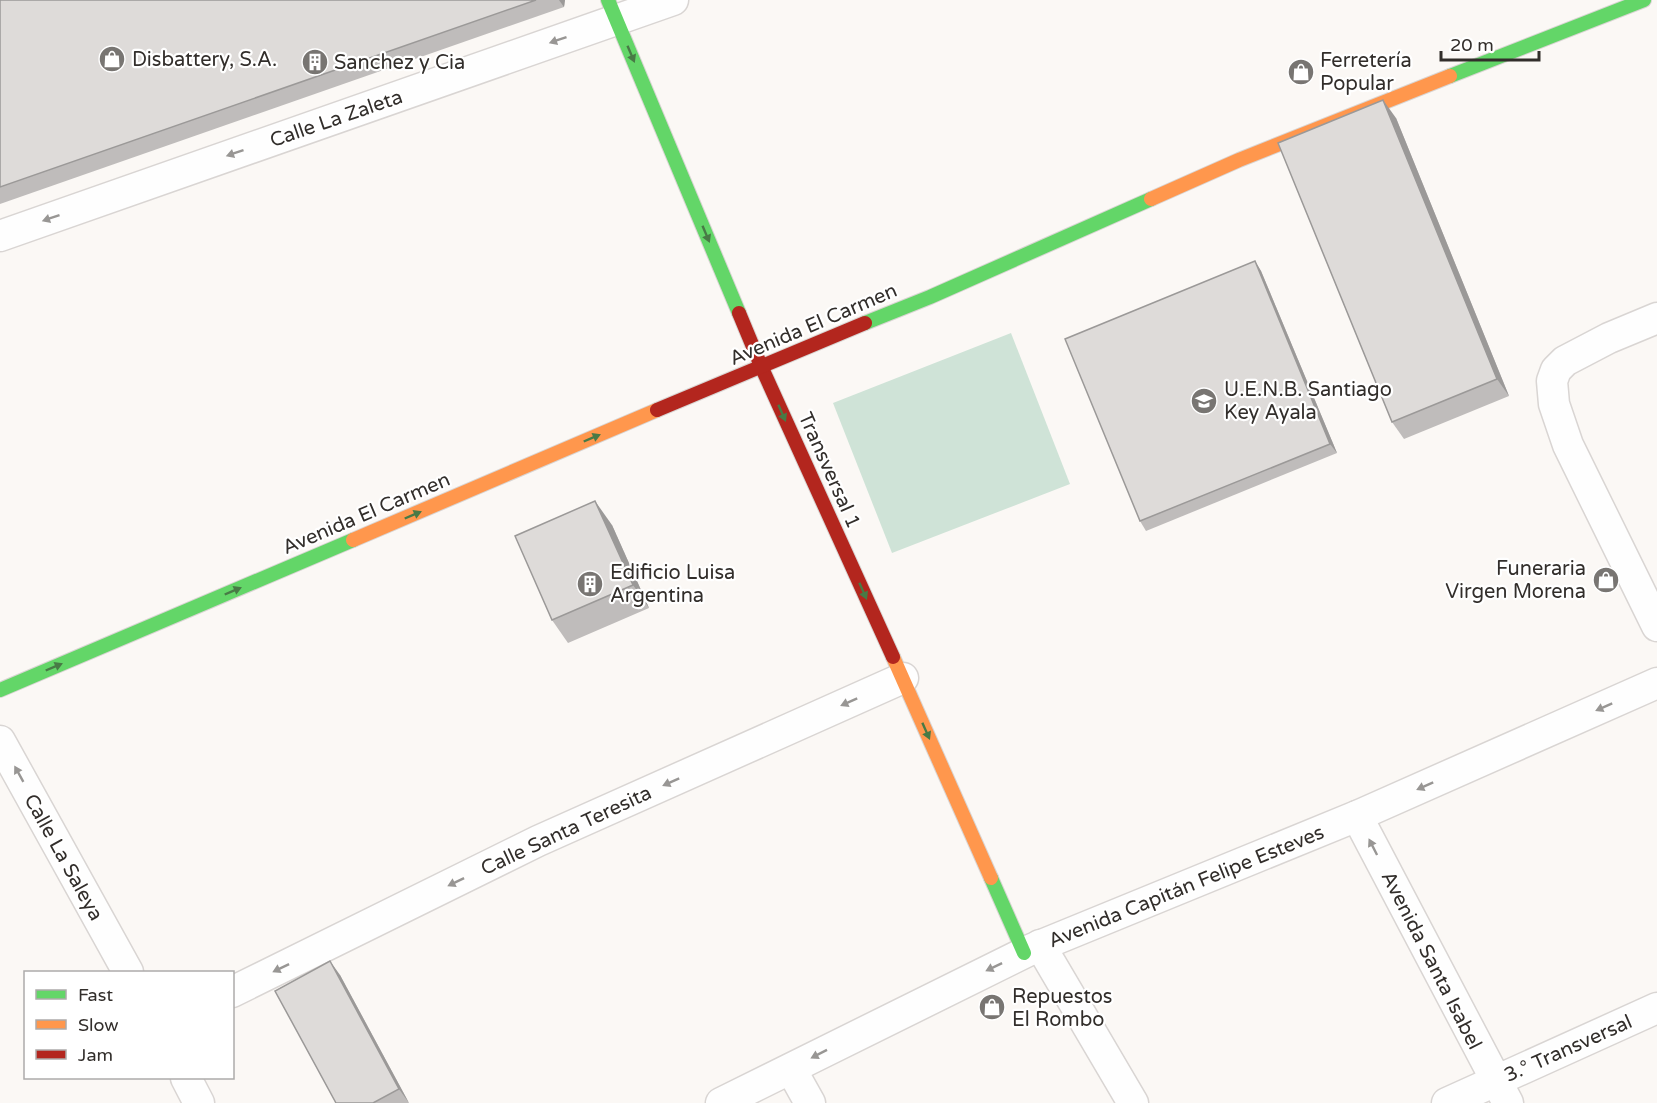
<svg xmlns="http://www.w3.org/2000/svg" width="1657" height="1103" font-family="'Varela Round',sans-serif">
  <rect width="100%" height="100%" fill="#fbf8f5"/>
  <path fill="#cfe3d7" d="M1011,333L1070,484L892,553L833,403Z"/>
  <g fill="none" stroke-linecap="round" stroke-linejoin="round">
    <defs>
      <g id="street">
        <path d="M0,236L673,0"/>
        <path d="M1657,318L1609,338L1565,361L1556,370L1552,381L1554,404L1568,445L1657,626"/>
        <path d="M0,741L128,972"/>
        <path d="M1357,816L1508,1103"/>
        <path d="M1040,945L1133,1103"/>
        <path d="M232,992L538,841L903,678"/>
        <path d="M791,1069L810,1103"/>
        <path d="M186,1078L199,1103"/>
        <path d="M721,1103L1032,949L1357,816L1657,683"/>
        <path d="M1447,1103L1657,1008"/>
      </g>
      <g id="fast">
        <path d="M608,0L739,313"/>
        <path d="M1450,76L1644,0"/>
        <path d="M865,323L930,297L1151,199"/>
        <path d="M0,690L353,540"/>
        <path d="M991,878L1024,953"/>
      </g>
      <g id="slow">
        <path d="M1151,199L1239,160L1450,76"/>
        <path d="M353,540L657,410"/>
        <path d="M893,657L991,878"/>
      </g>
      <g id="jam">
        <path d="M739,313L761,366L893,657"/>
        <path d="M657,410L865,323"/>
      </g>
    </defs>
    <use href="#street" stroke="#d9d5d3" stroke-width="33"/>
    <use href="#fast" stroke="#d9d5d3" stroke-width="16"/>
    <use href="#slow" stroke="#d9d5d3" stroke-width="16"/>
    <use href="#jam" stroke="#d9d5d3" stroke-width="16"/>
    <use href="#street" stroke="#fefefe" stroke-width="30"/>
    <use href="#fast" stroke="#63d668" stroke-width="14"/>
    <use href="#slow" stroke="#ff974d" stroke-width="14"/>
    <use href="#jam" stroke="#b3261e" stroke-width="14"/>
  </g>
  <g fill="#bfbcbb">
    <path d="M0,0H565L564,7L0,204Z"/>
    <path d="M1396,118L1509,396L1404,439L1392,422Z"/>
    <path d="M1255,261L1261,271L1337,453L1146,531L1140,521Z"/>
    <path d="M612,525L649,608L568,643L552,620Z"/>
    <path d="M340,975L409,1103H336Z"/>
  </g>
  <g fill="#9b9998">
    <path d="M559,0H565L564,7Z"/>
    <path d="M1383,100L1396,118L1509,396L1497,379Z"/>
    <path d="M1255,261L1261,271L1337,453L1330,444Z"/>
    <path d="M595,501L612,525L649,608L633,585Z"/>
    <path d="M330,961L340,975L409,1103L399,1089Z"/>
  </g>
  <g fill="#dedbd9" stroke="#9b9998" stroke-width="1.5">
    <path d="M0,0H536L0,187Z"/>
    <path d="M1383,100L1497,379L1392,422L1278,143Z"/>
    <path d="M1255,261L1330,444L1140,521L1065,339Z"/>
    <path d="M595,501L633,585L552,620L515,536Z"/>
    <path d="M330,961L399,1089L373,1103H336L275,991Z"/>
  </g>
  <defs><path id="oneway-solid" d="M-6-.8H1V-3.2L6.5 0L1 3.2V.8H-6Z" transform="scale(1.5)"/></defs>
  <g fill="#989694">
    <use href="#oneway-solid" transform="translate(558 40) rotate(161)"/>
    <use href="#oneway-solid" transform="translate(235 153) rotate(161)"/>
    <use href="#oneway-solid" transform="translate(51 218) rotate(161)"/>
    <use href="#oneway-solid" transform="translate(849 702) rotate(156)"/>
    <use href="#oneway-solid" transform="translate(1604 707) rotate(156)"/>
    <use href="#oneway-solid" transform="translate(19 774) rotate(-119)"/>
    <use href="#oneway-solid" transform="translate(671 782) rotate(156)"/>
    <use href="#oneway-solid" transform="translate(1425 786) rotate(156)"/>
    <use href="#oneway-solid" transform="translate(1373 847) rotate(-117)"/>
    <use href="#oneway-solid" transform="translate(456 882) rotate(154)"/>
    <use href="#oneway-solid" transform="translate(994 967) rotate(154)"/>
    <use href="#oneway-solid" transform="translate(281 968) rotate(154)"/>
    <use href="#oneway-solid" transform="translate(819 1054) rotate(153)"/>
  </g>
  <g fill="#487a46">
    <use href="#oneway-solid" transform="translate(631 54) rotate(67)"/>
    <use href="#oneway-solid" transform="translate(706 234) rotate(67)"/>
    <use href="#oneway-solid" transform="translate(782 413) rotate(66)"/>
    <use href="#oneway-solid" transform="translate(592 438) rotate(-23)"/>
    <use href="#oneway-solid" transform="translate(413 515) rotate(-23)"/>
    <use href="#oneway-solid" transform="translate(233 591) rotate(-23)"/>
    <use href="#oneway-solid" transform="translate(863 591) rotate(66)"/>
    <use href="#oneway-solid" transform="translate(54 667) rotate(-23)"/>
    <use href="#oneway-solid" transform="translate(926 731) rotate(66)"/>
  </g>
  <defs>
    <symbol id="shop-disc" viewBox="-11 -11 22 22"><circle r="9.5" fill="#787572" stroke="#fff"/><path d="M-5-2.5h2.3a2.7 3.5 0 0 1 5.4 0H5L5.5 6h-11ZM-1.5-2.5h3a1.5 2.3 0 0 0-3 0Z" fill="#fff"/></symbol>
    <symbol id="building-disc" viewBox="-11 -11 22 22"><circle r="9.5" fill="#787572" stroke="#fff"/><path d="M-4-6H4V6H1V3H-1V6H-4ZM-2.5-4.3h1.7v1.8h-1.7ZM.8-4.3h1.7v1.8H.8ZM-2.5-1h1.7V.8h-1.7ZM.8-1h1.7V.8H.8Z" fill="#fff"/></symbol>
    <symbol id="school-disc" viewBox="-11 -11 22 22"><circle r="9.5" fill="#787572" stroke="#fff"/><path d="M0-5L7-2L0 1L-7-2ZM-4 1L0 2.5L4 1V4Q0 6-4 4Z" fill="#fff"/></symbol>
  </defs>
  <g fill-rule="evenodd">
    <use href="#shop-disc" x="97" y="44" width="30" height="30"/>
    <use href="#building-disc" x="300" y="47" width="30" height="30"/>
    <use href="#shop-disc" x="1286" y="57" width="30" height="30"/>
    <use href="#school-disc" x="1189" y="386" width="30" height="30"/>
    <use href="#shop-disc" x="1591" y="565" width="30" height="30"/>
    <use href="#building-disc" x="575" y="569" width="30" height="30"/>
    <use href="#shop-disc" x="977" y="992" width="30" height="30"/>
  </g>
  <g text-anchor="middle" stroke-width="4.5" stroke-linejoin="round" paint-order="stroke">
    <g font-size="20" fill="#322e2b" stroke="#fff" text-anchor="start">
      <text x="132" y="66">Disbattery, S.A.</text>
      <text x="1320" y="67">Ferretería<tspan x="1320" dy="23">Popular</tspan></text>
      <text x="334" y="69">Sanchez y Cia</text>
      <text x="1224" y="396">U.E.N.B. Santiago<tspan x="1224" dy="23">Key Ayala</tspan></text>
      <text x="1586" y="575" text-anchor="end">Funeraria<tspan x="1586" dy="23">Virgen Morena</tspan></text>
      <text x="610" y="579">Edificio Luisa<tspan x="610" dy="23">Argentina</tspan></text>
      <text x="1012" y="1003">Repuestos<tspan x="1012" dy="23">El Rombo</tspan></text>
    </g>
    <g font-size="20" fill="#322e2b" stroke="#fff">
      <text transform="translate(336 118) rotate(-19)" y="7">Calle La Zaleta</text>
      <text transform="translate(813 324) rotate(-23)" y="7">Avenida El Carmen</text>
      <text transform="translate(830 470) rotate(66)" y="7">Transversal 1</text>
      <text transform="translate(366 513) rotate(-23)" y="7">Avenida El Carmen</text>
      <text transform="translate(566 830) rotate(-25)" y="7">Calle Santa Teresita</text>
      <text transform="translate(64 857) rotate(61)" y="7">Calle La Saleya</text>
      <text transform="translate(1186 886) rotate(-22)" y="7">Avenida Capitán Felipe Esteves</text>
      <text transform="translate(1432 960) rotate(63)" y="7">Avenida Santa Isabel</text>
      <text transform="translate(1568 1048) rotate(-24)" y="7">3.° Transversal</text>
    </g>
  </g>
  <rect x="24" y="971" width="210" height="108" fill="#ffffff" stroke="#adabaa" stroke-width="1.5"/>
  <rect x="36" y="990" width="30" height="9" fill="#63d668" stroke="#adabaa" stroke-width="1.5"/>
  <text x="78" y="1001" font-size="18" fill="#322e2b">Fast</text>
  <rect x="36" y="1020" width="30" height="9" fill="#ff974d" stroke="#adabaa" stroke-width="1.5"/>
  <text x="78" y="1031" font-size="18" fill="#322e2b">Slow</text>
  <rect x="36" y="1050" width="30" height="9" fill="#b3261e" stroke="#adabaa" stroke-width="1.5"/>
  <text x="78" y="1061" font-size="18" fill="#322e2b">Jam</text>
  <path d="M1441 51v9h98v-9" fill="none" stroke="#322e2b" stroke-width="3"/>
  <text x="1450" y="51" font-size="18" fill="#322e2b" stroke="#ffffff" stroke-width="4.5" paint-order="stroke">20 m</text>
</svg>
